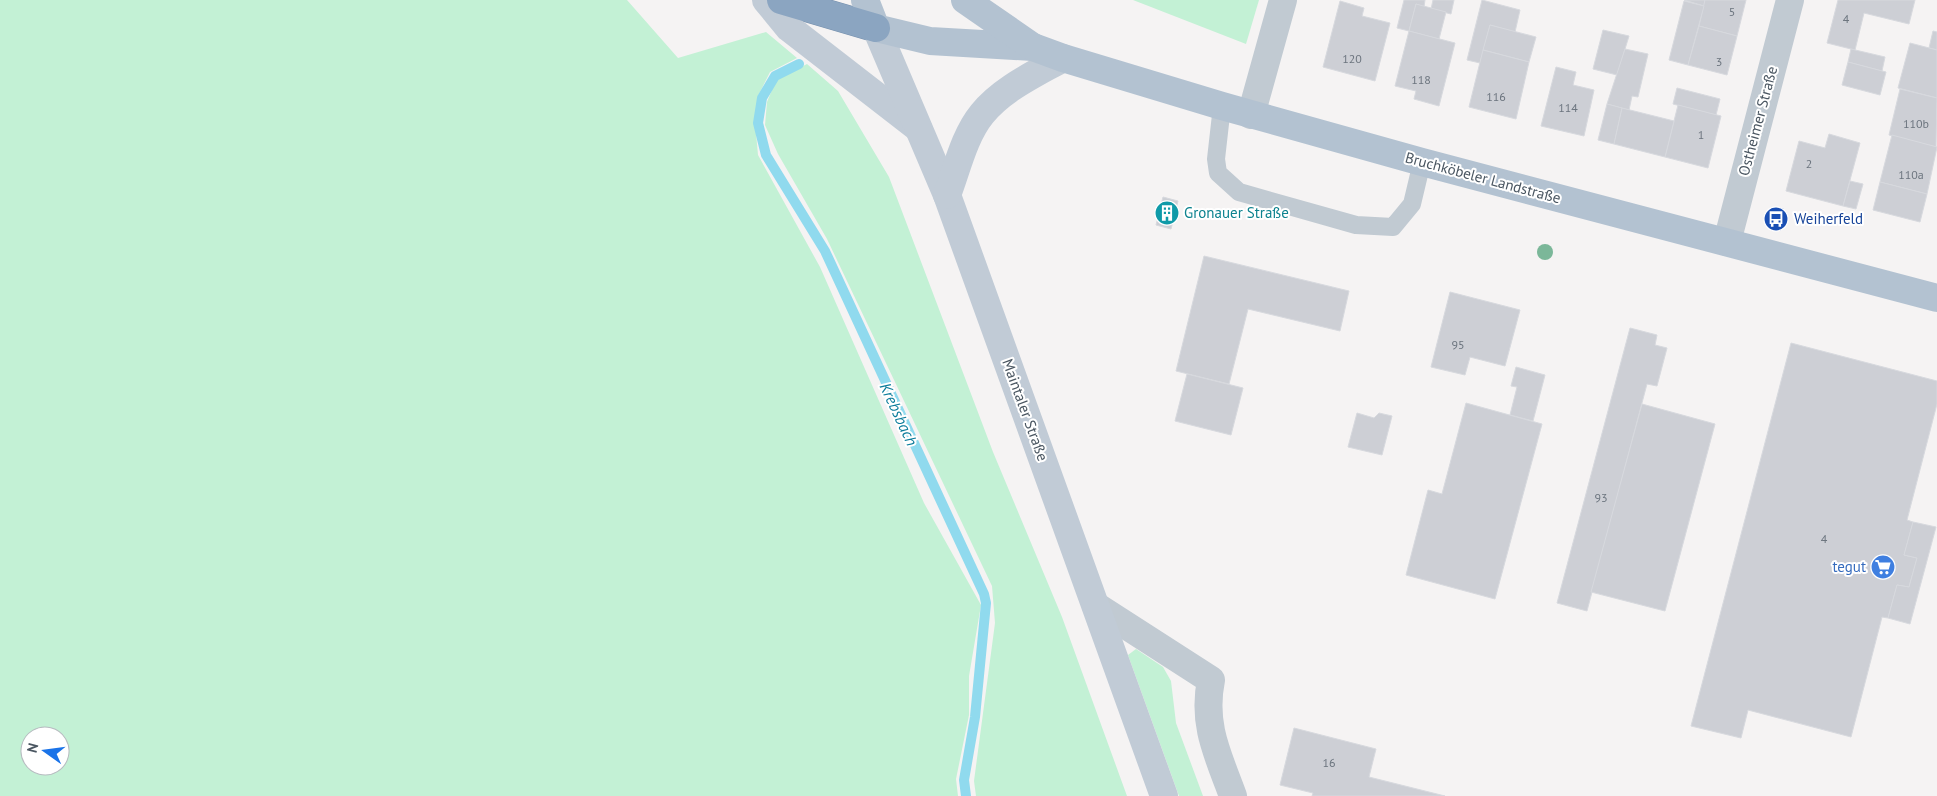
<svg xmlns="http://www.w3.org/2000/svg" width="1937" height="796" font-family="'PT Sans',sans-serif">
  <rect width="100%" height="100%" fill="#f5f3f3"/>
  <g fill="#c3f1d5" fill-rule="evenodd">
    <path d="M0,0H627L678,58L766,32L797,58L770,72L758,96L755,122L758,155L820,267L924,503L981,605L969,676V715L956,779L958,796H0ZM30,736H60V766H30Z"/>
    <path d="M1133,0H1259L1246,44Z"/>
    <path d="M807,64L838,91L889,177L993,452L1062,617L1127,796H976L974,781L995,623L992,586L827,239L778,154L765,125L767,102L776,80Z"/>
    <path d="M1136,649L1163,667L1171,681L1176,723L1203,796H1179L1128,655Z"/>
  </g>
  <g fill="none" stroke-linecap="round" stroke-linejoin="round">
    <path stroke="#90daee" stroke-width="10" d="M799,64L775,76L762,98L758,123L766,155L825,251L984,594L986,603L975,717L964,780L966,796"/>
  </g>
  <g fill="#cdcfd5" stroke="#d7d9de">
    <path d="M1404,0H1425L1424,7L1416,4L1409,31L1397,28Z"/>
    <path d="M1433,0H1454L1451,14L1431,9Z"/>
    <path d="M1482,0L1520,10L1515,32L1490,25L1480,63L1467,60Z"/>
    <path d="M1684,0H1705L1704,6Z"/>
    <path d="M1705,0H1746L1737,36L1699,26Z"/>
    <path d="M1838,0H1915L1909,24L1864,13L1855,50L1827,43Z"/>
    <path d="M1340,1L1364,8L1362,16L1390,23L1375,81L1323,67Z"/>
    <path d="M1684,1L1704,6L1688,65L1669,60Z"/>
    <path d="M1416,4L1446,12L1439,39L1409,31Z"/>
    <path d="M1490,25L1536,37L1529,62L1483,50Z"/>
    <path d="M1699,26L1737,36L1727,75L1688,65Z"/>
    <path d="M1603,30L1629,36L1617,75L1593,69Z"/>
    <path d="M1409,31L1455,43L1439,106L1414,99L1416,91L1395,86Z"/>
    <path d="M1933,31L1937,32V50L1929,48Z"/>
    <path d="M1910,43L1937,50V98L1898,88Z"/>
    <path d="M1625,49L1648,54L1638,97L1632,96L1629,110L1607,104Z"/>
    <path d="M1851,49L1885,57L1882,71L1848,62Z"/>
    <path d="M1483,50L1529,62L1516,119L1469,107Z"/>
    <path d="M1848,62L1886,72L1880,95L1842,85Z"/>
    <path d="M1556,67L1576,72L1573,85L1594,90L1584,136L1541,126Z"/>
    <path d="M1677,88L1720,99L1716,115L1673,104Z"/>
    <path d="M1900,89L1937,98L1936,147L1889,135Z"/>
    <path d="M1607,104L1622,108L1614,144L1598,140Z"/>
    <path d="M1678,105L1721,116L1708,168L1665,157Z"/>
    <path d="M1622,108L1674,121L1665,157L1614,144Z"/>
    <path d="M1829,134L1860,143L1843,206L1786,191L1799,141L1825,148Z"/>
    <path d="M1892,135L1937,147L1927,194L1880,182Z"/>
    <path d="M1850,181L1863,184L1856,209L1843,206Z"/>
    <path d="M1880,182L1927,194L1920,222L1873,210Z"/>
    <path d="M1163,197L1178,201L1171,229L1156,225Z"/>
    <path d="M1204,256L1349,291L1340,331L1248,309L1229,384L1176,371Z"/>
    <path d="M1450,292L1520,310L1505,366L1470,357L1465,375L1431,367Z"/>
    <path d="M1630,328L1657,335L1655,345L1667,348L1657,386L1647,384L1587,611L1557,603Z"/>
    <path d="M1791,343L1937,381V404L1907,520L1913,522L1904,555L1917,558L1909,587L1897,585L1888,618L1882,617L1851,737L1748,710L1741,738L1691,726Z"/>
    <path d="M1516,367L1545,375L1533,421L1510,415L1517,387L1511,386Z"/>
    <path d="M1187,374L1243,388L1231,435L1175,421Z"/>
    <path d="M1466,403L1542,424L1495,599L1406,575L1428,490L1442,494Z"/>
    <path d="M1642,404L1715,424L1665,611L1591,592Z"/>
    <path d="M1357,413L1374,418L1379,413L1392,416L1382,455L1348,447Z"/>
    <path d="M1913,522L1936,527L1910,624L1888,618L1897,585L1909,587L1917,558L1904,555Z"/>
    <path d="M1294,728L1376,749L1369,777L1445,796H1312L1313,793L1280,785Z"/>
  </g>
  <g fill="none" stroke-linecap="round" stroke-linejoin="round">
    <defs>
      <path id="highway" d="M781,0L876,28"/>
    </defs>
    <use href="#highway" stroke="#7690ad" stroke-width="29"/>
    <path stroke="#c1cad2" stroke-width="18" d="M1222,106L1216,159L1218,173L1239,192L1356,225L1393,227L1412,204L1422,162"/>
    <g stroke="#c1cad2" stroke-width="28">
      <path d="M1251,115L1283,0"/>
      <path d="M1727,242L1790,0"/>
      <path d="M1096,606L1211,680C1202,725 1218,755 1233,796"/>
    </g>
    <g stroke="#c1cbd6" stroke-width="28">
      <path d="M766,0L789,28L918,128"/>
      <path d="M876,28L947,195L1164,796"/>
      <path d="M947,195C957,169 964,136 982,114C1002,89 1035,74 1063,58"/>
    </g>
    <g stroke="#b3c2d1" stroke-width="28">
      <path d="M865,0L876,28L930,41L1033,47"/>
      <path d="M965,0L1033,47L1063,58L1222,106L1422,162L1937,298"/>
    </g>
    <use href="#highway" stroke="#8ba5c1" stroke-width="28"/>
  </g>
  <circle fill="#7bb799" cx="1545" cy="252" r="8"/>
  <defs>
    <symbol id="building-disc" viewBox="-11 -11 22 22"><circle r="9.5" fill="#0f9aa8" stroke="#fff"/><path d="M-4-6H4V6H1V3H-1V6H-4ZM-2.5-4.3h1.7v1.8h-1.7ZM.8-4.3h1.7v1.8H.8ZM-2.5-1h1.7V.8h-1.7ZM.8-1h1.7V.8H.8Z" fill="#fff"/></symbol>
    <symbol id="bus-disc" viewBox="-11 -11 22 22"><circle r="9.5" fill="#1a4fb4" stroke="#fff"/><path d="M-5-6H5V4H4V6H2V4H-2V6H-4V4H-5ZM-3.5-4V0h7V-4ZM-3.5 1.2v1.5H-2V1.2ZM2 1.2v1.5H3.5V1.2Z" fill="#fff"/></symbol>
    <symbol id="supermarket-disc" viewBox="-11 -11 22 22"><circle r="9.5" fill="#3f7fe0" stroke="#fff"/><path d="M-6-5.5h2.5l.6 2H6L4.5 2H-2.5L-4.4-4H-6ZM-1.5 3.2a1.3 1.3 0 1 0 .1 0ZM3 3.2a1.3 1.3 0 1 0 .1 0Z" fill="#fff"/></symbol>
  </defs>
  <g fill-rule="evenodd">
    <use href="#building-disc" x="1153" y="199" width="28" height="28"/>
    <use href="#bus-disc" x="1762" y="205" width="28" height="28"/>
    <use href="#supermarket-disc" x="1869" y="553" width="28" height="28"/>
  </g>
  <g text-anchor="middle" stroke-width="4" stroke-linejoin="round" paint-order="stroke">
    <g font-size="12" fill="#6b747e">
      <text x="1732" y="16">5</text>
      <text x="1846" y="23">4</text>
      <text x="1352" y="63">120</text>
      <text x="1719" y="66">3</text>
      <text x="1421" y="84">118</text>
      <text x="1496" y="101">116</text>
      <text x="1568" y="112">114</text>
      <text x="1916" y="128">110b</text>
      <text x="1701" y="139">1</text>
      <text x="1809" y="168">2</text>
      <text x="1911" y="179">110a</text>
      <text x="1458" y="349">95</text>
      <text x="1601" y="502">93</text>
      <text x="1824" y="543">4</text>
      <text x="1329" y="767">16</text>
    </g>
    <g font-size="15" fill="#4a5661" stroke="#fff">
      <text transform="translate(1758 121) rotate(-75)" y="5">Ostheimer Straße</text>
      <text transform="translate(1483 178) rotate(15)" y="5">Bruchköbeler Landstraße</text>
      <text transform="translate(1025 410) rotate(70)" y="5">Maintaler Straße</text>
    </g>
    <g font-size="15" fill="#0d838f" stroke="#fff" text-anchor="start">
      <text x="1184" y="218">Gronauer Straße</text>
    </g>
    <g font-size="15" fill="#164399" stroke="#fff" text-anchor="start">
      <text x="1794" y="224">Weiherfeld</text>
    </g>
    <g font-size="15" fill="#366cbe" stroke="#fff" text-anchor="end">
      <text x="1866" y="572">tegut</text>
    </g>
    <g font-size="16" font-style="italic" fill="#0c7c9b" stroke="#fff">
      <text transform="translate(899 414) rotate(65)" y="6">Krebsbach</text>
    </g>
  </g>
  <g transform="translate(45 751) rotate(284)"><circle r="24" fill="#ffffff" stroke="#b7bbc0"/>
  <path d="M0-4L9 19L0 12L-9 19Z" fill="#1a73e8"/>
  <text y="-8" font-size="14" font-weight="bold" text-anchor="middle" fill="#4a5661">N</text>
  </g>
</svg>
